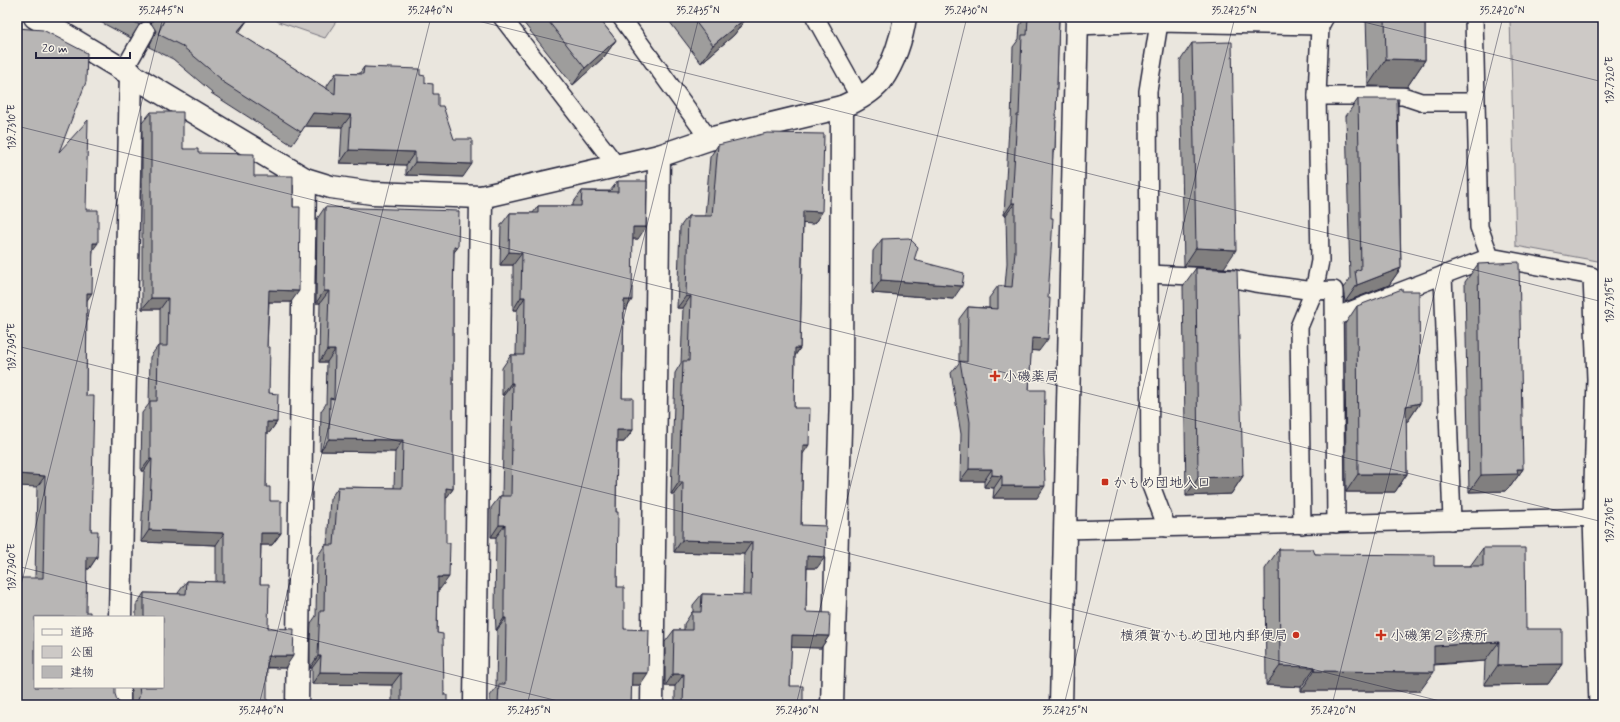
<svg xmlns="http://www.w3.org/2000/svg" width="1620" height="722" font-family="Mynerve,'Klee One',sans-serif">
  <rect width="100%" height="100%" fill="#eae6de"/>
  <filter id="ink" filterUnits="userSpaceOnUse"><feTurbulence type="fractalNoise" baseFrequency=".025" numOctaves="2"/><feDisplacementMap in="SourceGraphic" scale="8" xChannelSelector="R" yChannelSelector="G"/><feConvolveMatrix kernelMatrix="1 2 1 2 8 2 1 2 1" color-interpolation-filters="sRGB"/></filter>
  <g filter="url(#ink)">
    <g fill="#cdc9c6" stroke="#787680">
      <path d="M271,17H339L325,38L279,22Z"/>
      <path d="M1510,17H1603V262L1516,246Z"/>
    </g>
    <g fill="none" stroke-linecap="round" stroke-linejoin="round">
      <defs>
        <g id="lane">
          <path d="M502,17L616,165"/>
          <path d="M621,17L709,139"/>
          <path d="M815,17L860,98"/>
          <path d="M1160,17L1148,91L1150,483L1167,528"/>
          <path d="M1474,17L1479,227L1490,257L1592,276L1596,379L1592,518L1598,705"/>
          <path d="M1076,26L1158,23L1320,26"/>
          <path d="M124,70L146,31"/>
          <path d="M1317,96H1403L1421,102H1475"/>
          <path d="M1150,274L1231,278L1255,283L1314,291L1334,290L1336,524"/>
          <path d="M1443,275L1452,521"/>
          <path d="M1334,317L1490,257"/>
          <path d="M1302,525L1299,327L1314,291L1320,261L1317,96L1320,26L1325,17"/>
          <path d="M1065,530L1603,517"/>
        </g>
        <g id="street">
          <path d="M120,617L131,73"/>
          <path d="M119,705V687"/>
          <path d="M297,705L305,179"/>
          <path d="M475,705L481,197"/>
          <path d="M652,705L659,156"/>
          <path d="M832,705L841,395L842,107"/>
        </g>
        <g id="secondary">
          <path d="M35,17L305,179L331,187L372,193L481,197L659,156L709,139L842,107C856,101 871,93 881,81C894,63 902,38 905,17"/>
          <path d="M1061,705L1077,17"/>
        </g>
      </defs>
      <use href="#lane" stroke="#22223b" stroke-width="20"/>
      <use href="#street" stroke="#22223b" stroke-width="25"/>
      <use href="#secondary" stroke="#22223b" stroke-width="25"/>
      <use href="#lane" stroke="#f7f3e8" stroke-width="17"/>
      <use href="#street" stroke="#f7f3e8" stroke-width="22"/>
      <use href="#secondary" stroke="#f7f3e8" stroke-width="22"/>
    </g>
    <g fill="#9e9d9c" stroke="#22223b">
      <path d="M91,17H247L238,33L327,89V86L336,73L359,74L364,67L420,75L433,94L438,106L463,177L406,175V165L340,163L342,127L305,126L292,145L211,93L212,92L173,59L149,47L156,31L151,23L146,21L141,22L131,38Z"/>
      <path d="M519,17H598L616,40L604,57L573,85Z"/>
      <path d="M666,17H747L734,35L701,63Z"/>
      <path d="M1024,17H1059L1055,150L1053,153L1039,351L1031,350L1029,390L1037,498H993L994,488L984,487V481H960L961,434L951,373L959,363V319L968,307L989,308V298L998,286H1005L1007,263L1006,215H1004L1009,127L1011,124L1013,47L1019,39L1020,25L1024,19Z"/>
      <path d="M1366,17H1425V60L1407,87L1368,86Z"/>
      <path d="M1192,43L1224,268L1184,266L1180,61Z"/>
      <path d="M1358,99L1398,106L1401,268L1389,285L1345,302L1343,288L1350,279L1346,116Z"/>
      <path d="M151,112L183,149L198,153L254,176L291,302H269L267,347L269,393L277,422L269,433H266V487L270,501L281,533L272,545H261L260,584L268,628L285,668H267L131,705V687H163V617H136V605L144,593L178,594V593L187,581L216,582V545L141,542L144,471H141L142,413L149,404L150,357L158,346H160V309H142V123Z"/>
      <path d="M718,145L822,212L814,224L803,223L800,348L795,356L794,408L803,455L801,525L817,568H807L806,612L829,636L821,648L791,647L790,686L803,705H675V686H665V642L674,630H684V624L692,612H693V605L702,594L743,595L744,554L674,552V494H671L675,373L681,363L683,308H677L680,227L688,216H705L710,157Z"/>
      <path d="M59,152L86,210L93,251L87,300L86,396L91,531L97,557L89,569H87L17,705L35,578L37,487Z"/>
      <path d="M618,181L638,239H633L624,312L622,398L633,430L624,442H617L616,512L617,587L624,629L640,685H631V705H490V696L496,688L497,630H496L495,610L496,537H491V508L500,496H502L504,395H502V368L511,355H516L517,310H513V265H500L501,225L510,213H533L538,206H573V203L582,191H610Z"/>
      <path d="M325,207L458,247L454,252L453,299V489L446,498L440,589H438L437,633L444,695L447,705H392V685L312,684V668H310V641L311,623L316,616L317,557L325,545H327L330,499L338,487L394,488L395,452L320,451L321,411L326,404L327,362H319L320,303H316L317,219Z"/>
      <path d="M882,239L914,260L953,299L872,293L873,251Z"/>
      <path d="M1478,264L1523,469L1510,487H1509L1505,491L1469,492L1465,282Z"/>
      <path d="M1196,268L1243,476L1231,494L1186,496L1183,286Z"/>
      <path d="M1357,306L1420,403L1408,421H1406L1407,474L1395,492H1346L1345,324Z"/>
      <path d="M1483,548L1526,629L1562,664L1548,684L1484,685L1485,661L1434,665L1420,691H1301V687L1266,685L1265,569L1279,549L1315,554L1434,566H1470Z"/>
    </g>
    <g fill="#817f7f" stroke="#22223b">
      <path d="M145,17H155L151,23L146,21L141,23Z"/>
      <path d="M747,17L734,35L701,63L713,45Z"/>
      <path d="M249,18L240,31L228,45L237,32Z"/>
      <path d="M616,40L604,57L573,85L585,68Z"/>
      <path d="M1386,59L1425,60L1407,87L1368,86Z"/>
      <path d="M313,113L351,115L342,127L304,126Z"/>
      <path d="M349,150L415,152L406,165L340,163Z"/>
      <path d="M415,162L472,164L463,177L406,175Z"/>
      <path d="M1012,203H1015L1006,215H1004Z"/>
      <path d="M803,211L822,212L814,224L795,223Z"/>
      <path d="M633,227H646L638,239H624Z"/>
      <path d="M93,243H98L90,254Z"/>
      <path d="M454,247H458L449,259Z"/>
      <path d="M1196,248L1236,250L1224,268L1184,266Z"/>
      <path d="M509,252L522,253L513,265H500Z"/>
      <path d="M1401,268L1389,285L1345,302L1357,285Z"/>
      <path d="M881,280L962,286L953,299L872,293Z"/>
      <path d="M269,290L299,291L291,302H261Z"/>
      <path d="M324,291H329L320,303H316Z"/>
      <path d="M87,293H92L84,305Z"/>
      <path d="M686,296H691L683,308H677Z"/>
      <path d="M521,297H525L517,310H513Z"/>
      <path d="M151,298H168L160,309H142Z"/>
      <path d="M624,300H632L624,312Z"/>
      <path d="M1032,338L1048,339L1039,351L1024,350Z"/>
      <path d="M795,348H800L792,360Z"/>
      <path d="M327,350H335L327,362H319Z"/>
      <path d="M511,383H513L504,395H502Z"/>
      <path d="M1420,403L1408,421L1394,423L1406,406Z"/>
      <path d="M267,422H277L269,433H258Z"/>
      <path d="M617,430H633L624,442H609Z"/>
      <path d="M329,439L403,440L395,452L320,451Z"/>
      <path d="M803,445H809L801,457Z"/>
      <path d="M150,459H152L144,471H141Z"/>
      <path d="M969,469H992L984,481H960Z"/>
      <path d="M1517,469H1523L1510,487H1509L1505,491L1469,492L1481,475Z"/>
      <path d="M17,474L45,476L37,487L17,486Z"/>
      <path d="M1358,474H1407L1395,492H1346Z"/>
      <path d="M992,475L1002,476L994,488L984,487Z"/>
      <path d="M1243,476L1231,494L1186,496L1198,478Z"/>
      <path d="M679,482H683L674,494H671Z"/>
      <path d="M1002,486H1045L1037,498H993Z"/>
      <path d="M446,488L453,489L444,501Z"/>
      <path d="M499,525H505L496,537H491Z"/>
      <path d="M149,530L224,533L216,545L141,542Z"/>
      <path d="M261,533H281L272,545H253Z"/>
      <path d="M682,540L752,542L744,554L674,552Z"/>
      <path d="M807,556L825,557L817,568H799Z"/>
      <path d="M87,557H97L89,569L79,568Z"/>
      <path d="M438,577H449L440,589H430Z"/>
      <path d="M504,618H506L497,630H496Z"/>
      <path d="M792,635L829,636L821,648L783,647Z"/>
      <path d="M1499,642L1485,661L1420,665L1434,646Z"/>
      <path d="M267,656H293L285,668L259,667Z"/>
      <path d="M318,656H321L312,668H310Z"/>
      <path d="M1562,664L1548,684L1484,685L1498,665Z"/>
      <path d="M1280,666L1315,667L1301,687L1266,685Z"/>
      <path d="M1314,671L1434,672L1420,691H1301Z"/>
      <path d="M320,672L401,673L392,685L312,684Z"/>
      <path d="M632,673H648L640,685H623Z"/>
      <path d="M673,674H684L675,686H665Z"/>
    </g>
    <g fill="#b8b6b5" stroke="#22223b">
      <path d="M125,17H145L140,25Z"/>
      <path d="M164,17H247L249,18L237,32L335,94L336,73L363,74L364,67L420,69V75L425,76V83L433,84V94H438V106H443L454,139H472V164L415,162V152L349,150L351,115L313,113L301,132L220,80L221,79L182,46L158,34L165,18Z"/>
      <path d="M545,17H598L616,40L585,68Z"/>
      <path d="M692,17H747L713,45Z"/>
      <path d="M1028,17H1059L1055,150H1053L1051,218H1053L1048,298H1050L1048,339L1032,338L1029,390H1045L1044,452L1045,486H1002V476L992,475V469H969L970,422L960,361L967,362L968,307L998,309V286L1012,287L1015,251V203H1012L1017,115H1019L1022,35H1027Z"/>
      <path d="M1385,17H1425V60L1386,59Z"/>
      <path d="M17,28L43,30L87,53L86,82L59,152L88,120L86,210H98V243H93L92,293H87L86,396H94L91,531H98L97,557H87L86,612H90V617H35V687H115V694L117,700L121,704L124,705H17V578H43L45,476L17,474Z"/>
      <path d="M1232,42L1236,250L1196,248L1192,43Z"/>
      <path d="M1358,99H1397L1401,268L1357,285L1355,271L1361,269Z"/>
      <path d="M1397,99H1399L1398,106Z"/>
      <path d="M151,112H183V149H198V153L254,154V176H293V207H300L299,291L269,290L267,347H270L269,393L278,394L277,422H267L266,487H270V501H281V533H261L260,584H269L268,628L294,629L293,656H267V705H131L133,704L138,700L140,694L139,687H163V617H144V593L186,594L187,581L224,582V533L149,530L152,459H150V401H157L158,346H167L168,298H151Z"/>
      <path d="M767,133L824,134L822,212L803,211L800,348H795L794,408H810L809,445H803L801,525L826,526L825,557L807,556L806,612L830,613L829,636L792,635L790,686H803V705H683L684,674H673L674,630H692V612H701L702,594L751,595L752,542L682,540L683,482H679L683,361H689L691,296H686L688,216H712L718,145Z"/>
      <path d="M618,181H647L646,227H633L632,300H624L622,398H633V430H617L616,512H618L617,587H624V629L649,630L648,673H632L631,705H498L499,684H505L506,618H504V598L505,525H499L500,496H511L513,383H511V355H524L525,297H521L522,253L509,252L510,213H538V206H581L582,191L618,192Z"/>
      <path d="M325,207L459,211L458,247H454L453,299V489L446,488V543H450L449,577H438L437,633L443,634L444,695H447V705H401V673L320,672L321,656H318L319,629L320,611H324L325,545H334L338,487L402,488L403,440L329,439L330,398L334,399L335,350H327L329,291H324Z"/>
      <path d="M909,238L918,247L914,260L964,273L962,286L881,280L882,239Z"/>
      <path d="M1519,262L1523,469H1517L1518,474L1481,475L1478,264Z"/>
      <path d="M1196,268L1237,270L1243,476L1198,478Z"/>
      <path d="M1402,289V291H1419L1420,403L1406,406L1407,474H1358L1357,306Z"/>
      <path d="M1483,548H1525L1526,629H1562V664L1498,665L1499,642L1434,646V672L1314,671L1315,667L1280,666L1279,549H1313L1315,554L1434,555V566H1483Z"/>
    </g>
  </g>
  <path fill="none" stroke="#22223b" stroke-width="1" stroke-opacity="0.45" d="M462,17L1603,302M1344,17L1603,82M17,126L1603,522M17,346L1456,705M17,566L574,705M17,601L163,17M259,705L431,17M527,705L699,17M796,705L967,17M1064,705L1235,17M1332,705L1503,17M1600,705L1603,693"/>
  <g fill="#c8321e" stroke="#f7f3e8" stroke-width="1.5">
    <path d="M993 370h4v4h4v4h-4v4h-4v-4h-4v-4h4z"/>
    <rect x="1101" y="478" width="8" height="8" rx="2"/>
    <circle cx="1296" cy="635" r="4"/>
    <path d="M1379 629h4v4h4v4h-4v4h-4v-4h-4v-4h4z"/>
  </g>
  <g text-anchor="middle" stroke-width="3" stroke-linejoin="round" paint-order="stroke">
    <g font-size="14" fill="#22223b" stroke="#f7f3e8" text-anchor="start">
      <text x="1003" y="381">小磯薬局</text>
      <text x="1113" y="487">かもめ団地入口</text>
      <text x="1288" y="640" text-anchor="end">横須賀かもめ団地内郵便局</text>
      <text x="1390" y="640">小磯第２診療所</text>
    </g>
  </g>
  <rect width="1620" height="722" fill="none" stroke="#f7f3e8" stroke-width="44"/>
  <rect x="34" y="616" width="130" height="72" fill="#f7f3e8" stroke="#a29fa3"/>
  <rect x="42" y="629" width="20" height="6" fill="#f7f3e8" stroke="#a29fa3"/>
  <text x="70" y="636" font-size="12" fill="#22223b">道路</text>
  <rect x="42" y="646" width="20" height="12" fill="#cdc9c6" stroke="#a29fa3"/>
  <text x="70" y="656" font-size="12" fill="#22223b">公園</text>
  <rect x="42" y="666" width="20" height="12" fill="#b8b6b5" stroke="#a29fa3"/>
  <text x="70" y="676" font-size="12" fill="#22223b">建物</text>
  <path d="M36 52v6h94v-6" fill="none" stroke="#22223b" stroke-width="2"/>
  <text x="42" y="52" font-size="12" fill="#22223b" stroke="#f7f3e8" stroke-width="3" paint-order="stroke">20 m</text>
  <rect x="22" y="22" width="1576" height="678" fill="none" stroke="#22223b" stroke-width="1.5"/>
  <g font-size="10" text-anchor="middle" fill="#22223b">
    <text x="161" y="14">35.2445°N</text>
    <text x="430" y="14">35.2440°N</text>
    <text x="698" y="14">35.2435°N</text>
    <text x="966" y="14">35.2430°N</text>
    <text x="1234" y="14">35.2425°N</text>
    <text x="1502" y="14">35.2420°N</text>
    <text transform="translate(1609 80) rotate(-90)" y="4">139.7320°E</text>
    <text transform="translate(11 127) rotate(-90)" y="4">139.7310°E</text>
    <text transform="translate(1609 300) rotate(-90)" y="4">139.7315°E</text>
    <text transform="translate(11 347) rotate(-90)" y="4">139.7305°E</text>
    <text transform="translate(1609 520) rotate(-90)" y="4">139.7310°E</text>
    <text transform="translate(11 567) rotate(-90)" y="4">139.7300°E</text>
    <text x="261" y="714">35.2440°N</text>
    <text x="529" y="714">35.2435°N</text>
    <text x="797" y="714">35.2430°N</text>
    <text x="1065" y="714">35.2425°N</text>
    <text x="1333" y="714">35.2420°N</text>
  </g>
</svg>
